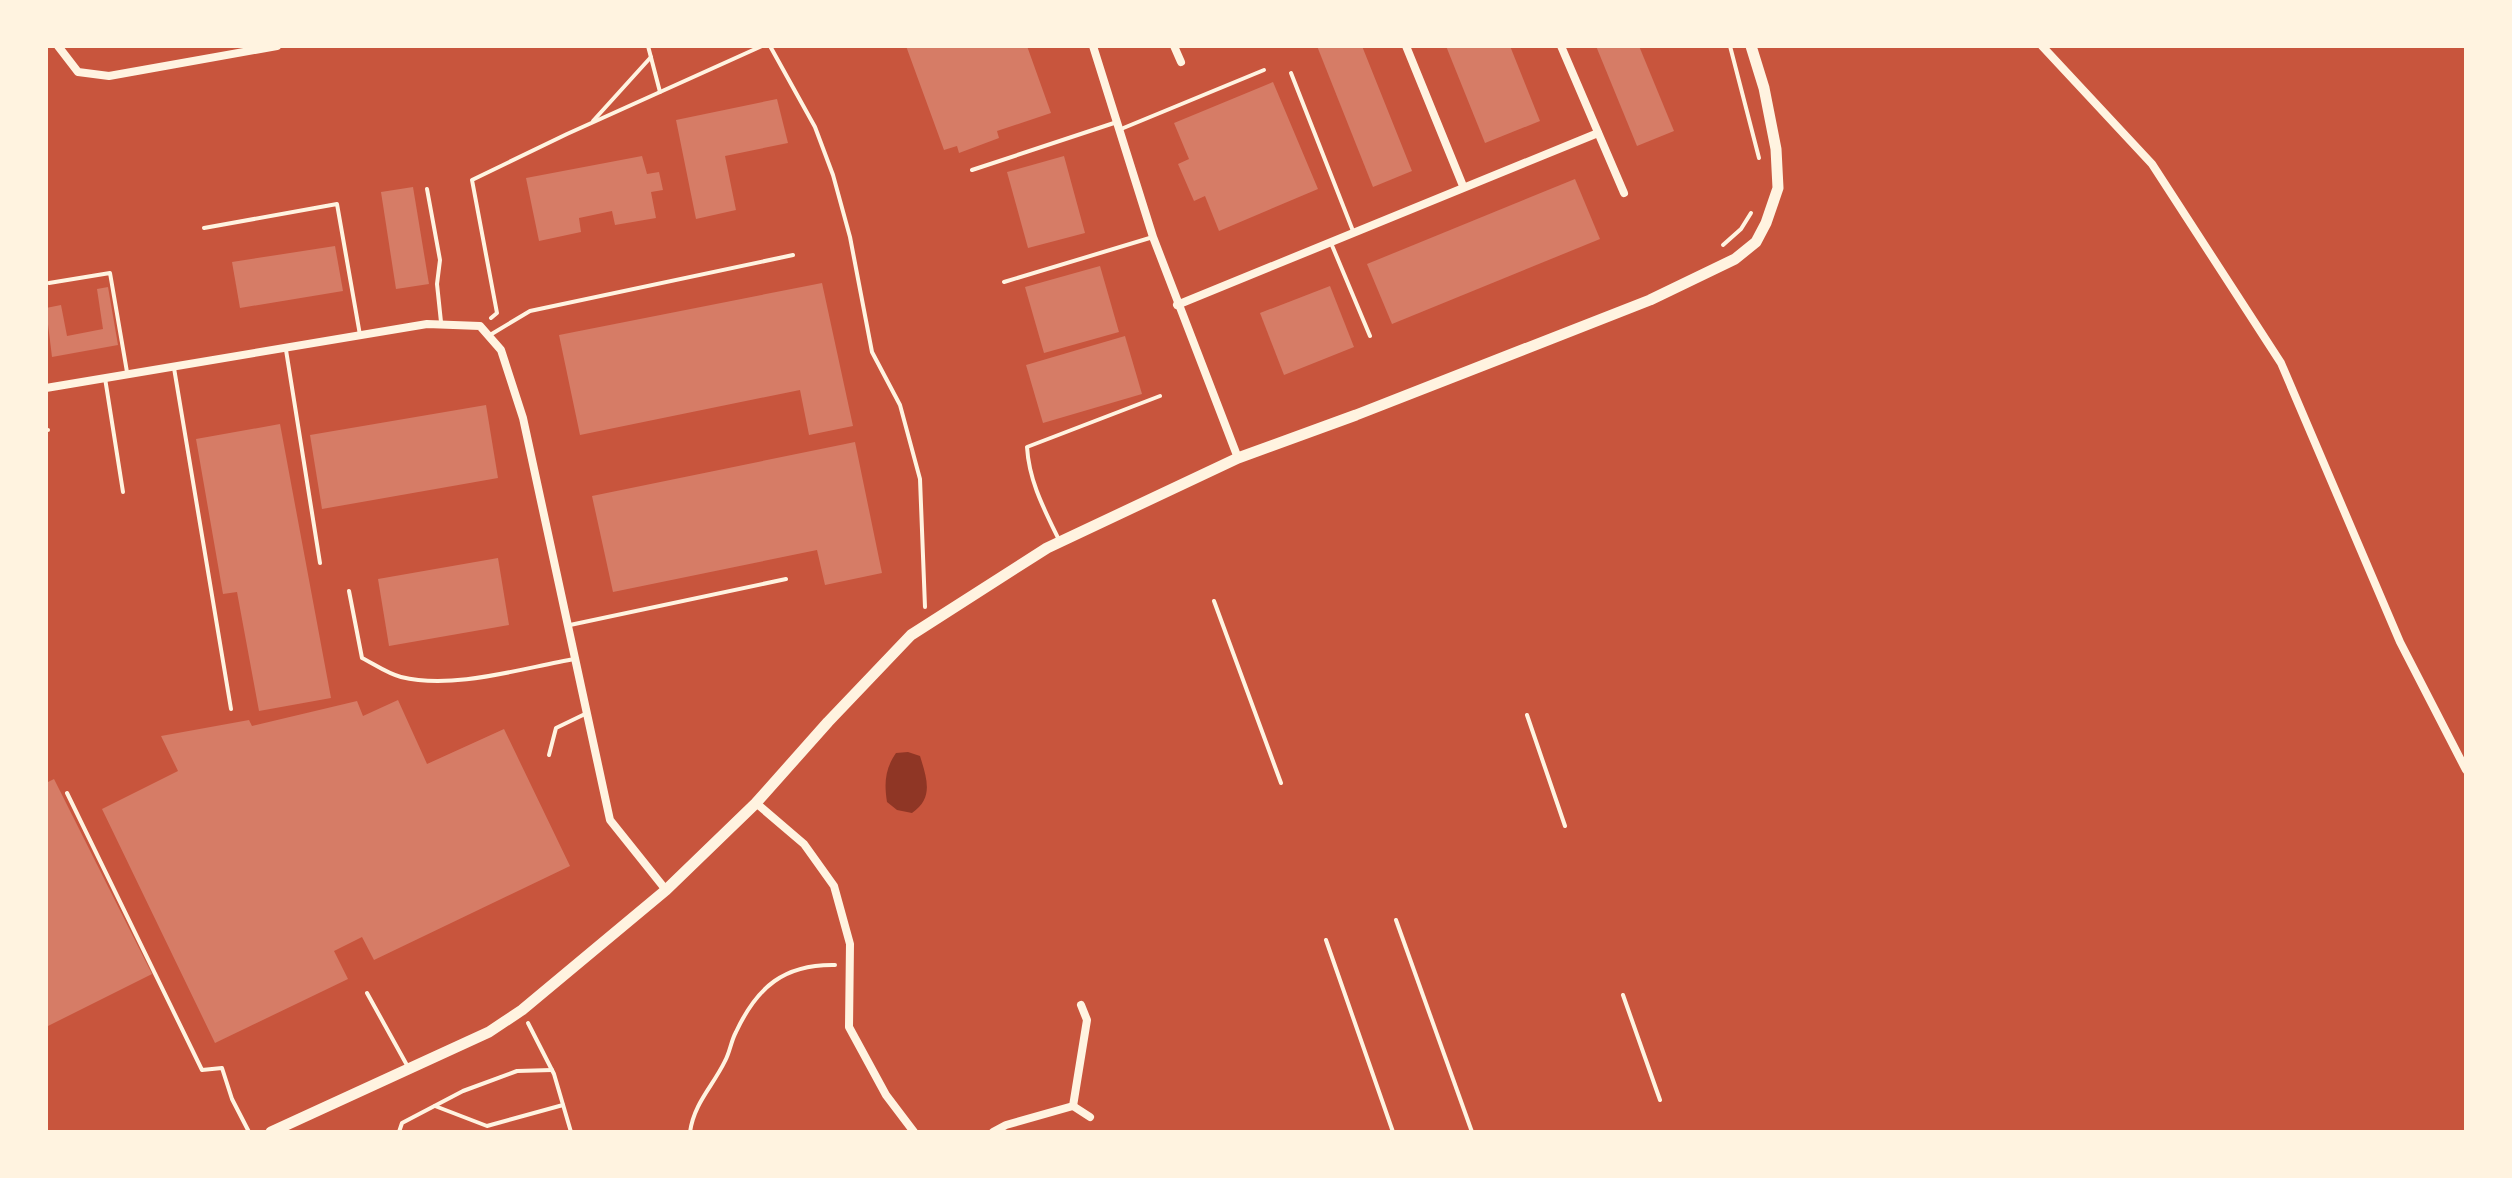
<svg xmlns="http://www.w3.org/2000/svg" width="2512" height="1178" font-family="'Sofia Sans Condensed',sans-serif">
  <rect width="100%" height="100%" fill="#c8553d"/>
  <path fill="#8f3625" d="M908,752L920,756C927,779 934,798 912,813L897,810L887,802C884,783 885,769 896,753Z"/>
  <g fill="#d67c66">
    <path d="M906,46H1027L1051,113L997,131L999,138L959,153L957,146L944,150Z"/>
    <path d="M1317,46H1362L1412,171L1373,187Z"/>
    <path d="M1446,46H1510L1540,121L1485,143Z"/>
    <path d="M1596,46H1639L1674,131L1637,146Z"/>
    <path d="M1273,82L1318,189L1219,231L1205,196L1194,201L1178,164L1189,159L1174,123Z"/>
    <path d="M777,99L788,143L725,156L736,210L696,219L676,120Z"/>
    <path d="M642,156L647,174L659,172L663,190L651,192L656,218L615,225L612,211L579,218L581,232L539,241L526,178Z"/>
    <path d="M1064,156L1085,233L1028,248L1007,172Z"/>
    <path d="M1575,179L1600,239L1392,324L1367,264Z"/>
    <path d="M413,187L429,284L396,289L381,192Z"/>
    <path d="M335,246L343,291L240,308L232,262Z"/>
    <path d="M1100,266L1119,332L1044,353L1025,287Z"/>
    <path d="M822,283L853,426L809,435L800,390L580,435L559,335Z"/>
    <path d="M1330,286L1354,347L1284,375L1260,313Z"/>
    <path d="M108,287L118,345L52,357L46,308L61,305L67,336L103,329L97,289Z"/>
    <path d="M1125,336L1142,394L1043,423L1026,365Z"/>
    <path d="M486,405L498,478L322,509L310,435Z"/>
    <path d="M280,424L331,698L259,711L237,592L223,594L196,439Z"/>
    <path d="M855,442L882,573L825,585L817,550L613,592L592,496Z"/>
    <path d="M498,558L509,625L389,646L378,579Z"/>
    <path d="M398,700L427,764L504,729L570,866L374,960L362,937L334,951L348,979L215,1043L102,809L178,771L161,736L249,720L252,726L357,701L363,716Z"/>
    <path d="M54,779L152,974L46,1027V783Z"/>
  </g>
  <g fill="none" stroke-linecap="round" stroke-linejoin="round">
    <g stroke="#fff3e0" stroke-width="4">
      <path d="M648,46L660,92"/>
      <path d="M770,46L815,127L833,175L850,237L872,352L900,405L920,479L925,607"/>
      <path d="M1730,46L1759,158"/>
      <path d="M593,121L651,57"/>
      <path d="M1723,245L1741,229L1751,213"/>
      <path d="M491,318L497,313L472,180L567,134L762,46"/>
      <path d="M1214,601L1281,783"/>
      <path d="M1527,715L1565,826"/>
      <path d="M1396,920L1472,1132"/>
      <path d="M1326,940L1393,1132"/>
      <path d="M1623,995L1660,1100"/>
      <path d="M528,1023L554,1074L571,1132"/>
      <path d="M435,1106L487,1126L563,1105"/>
      <path d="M399,1132L402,1123L463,1091L517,1071L552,1070"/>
      <path d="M690,1132C694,1103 713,1086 725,1061C730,1052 731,1041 736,1032C757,987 784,964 835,965"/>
    </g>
    <g stroke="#fff3e0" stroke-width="4">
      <path d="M1291,73L1353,231"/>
      <path d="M1121,129L1264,70"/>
      <path d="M972,170L1117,122"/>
      <path d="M427,189L440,260L437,284L441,322"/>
      <path d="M204,228L337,204L360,335"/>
      <path d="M1331,243L1370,336"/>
      <path d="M1004,282L1153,237"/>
      <path d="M49,283L110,273L127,372"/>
      <path d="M490,335L530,311L793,255"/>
      <path d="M286,350L320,563"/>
      <path d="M174,368L231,709"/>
      <path d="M105,378L123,492"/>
      <path d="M46,430H48"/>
      <path d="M1059,540C1044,509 1029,481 1027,447L1160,396"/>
      <path d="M349,591L362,658C374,664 388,674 401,677C454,690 522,668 575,659"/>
      <path d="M570,625L786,579"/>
      <path d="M549,755L556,728L585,714"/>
      <path d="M67,793L202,1070L222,1068L232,1099L249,1132"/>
      <path d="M367,993L408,1067"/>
    </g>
    <g stroke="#fff3e0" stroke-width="8">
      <path d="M58,46L78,72L109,76L277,46"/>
      <path d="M1093,46L1153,237L1238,458"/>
      <path d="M1174,46L1181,62"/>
      <path d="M1406,46L1463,186"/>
      <path d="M1561,46L1624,193"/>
      <path d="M2042,46L2152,164L2281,363L2400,642L2466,770"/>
      <path d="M1177,305L1598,133"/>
      <path d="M46,388L427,324L480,326L501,350L523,418L610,820L666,890"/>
      <path d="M756,803L804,844L834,886L850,944L849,1027L886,1095L914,1132"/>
      <path d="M1073,1106L1090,1117"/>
      <path d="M993,1132L1006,1125L1073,1106L1087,1020L1081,1005"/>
    </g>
    <path stroke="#fff3e0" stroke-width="11" d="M271,1132L489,1032L522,1010L666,890L756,803L828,722L911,635L1047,548L1238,458L1356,415L1650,300L1735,259L1756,242L1766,223L1778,188L1776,149L1764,88L1751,46"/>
  </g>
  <rect width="2512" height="1178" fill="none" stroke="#fff3e0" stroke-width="96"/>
</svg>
